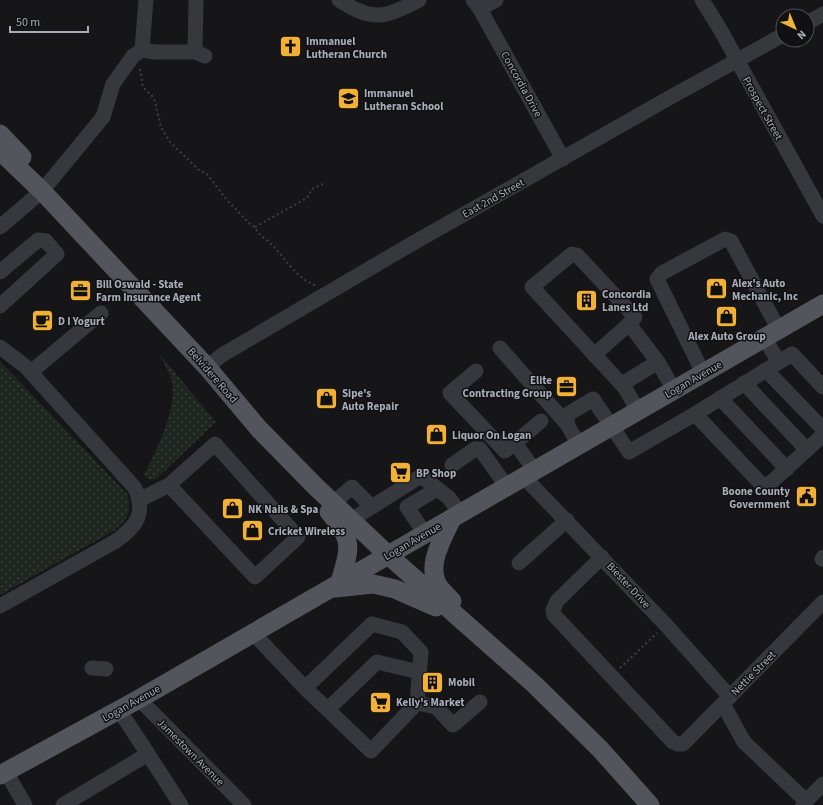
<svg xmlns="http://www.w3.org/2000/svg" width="823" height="805" font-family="'Source Sans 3',sans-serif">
  <defs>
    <pattern id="grass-dots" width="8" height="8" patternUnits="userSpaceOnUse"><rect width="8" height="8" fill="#1e261f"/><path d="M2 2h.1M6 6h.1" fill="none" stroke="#3c433d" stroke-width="1.8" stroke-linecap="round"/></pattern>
  </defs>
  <rect width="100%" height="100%" fill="#161618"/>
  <g fill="url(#grass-dots)">
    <path d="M157,351L216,422L155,480L148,479L144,475C156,451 177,410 172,382C170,372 162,360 157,351Z"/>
    <path d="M0,361L128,495C131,513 128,518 115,530L0,595Z"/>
  </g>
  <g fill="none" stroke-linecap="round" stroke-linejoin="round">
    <g stroke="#3d3f44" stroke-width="2" stroke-dasharray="2 3" stroke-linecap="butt">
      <path d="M140,69L143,87L154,98L161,127L170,142L200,171L206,173L226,199L251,225L255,227C258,235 264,237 270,243C285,257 296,279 317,286"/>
      <path d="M255,227L307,198L312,189L323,184"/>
      <path d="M620,668L657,633"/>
    </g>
    <g stroke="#37383d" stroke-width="15">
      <path d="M196,0L195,52L205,56"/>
      <path d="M339,0C373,22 384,18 419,0"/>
      <path d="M473,0L480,9L563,159"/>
      <path d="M702,0L720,29L823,216"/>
      <path d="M480,9L496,0"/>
      <path d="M807,23L823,14"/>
      <path d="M142,50L146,0"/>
      <path d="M0,227L42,191L103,117L113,84L133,56L142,50L155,52H195"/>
      <path d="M0,272L38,240L46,241L57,254L0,306"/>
      <path d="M764,338L779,362"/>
      <path d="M0,347L25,366L135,488C146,513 137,526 116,541L0,606"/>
      <path d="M500,348L567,424"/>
      <path d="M594,355L629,324"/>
      <path d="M207,367L222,355L408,246L669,98L783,35"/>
      <path d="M766,370L823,429"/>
      <path d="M476,371L450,393L505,451L515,443L535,471"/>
      <path d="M31,372L101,313"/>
      <path d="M703,373L657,279L662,273L725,239L731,241L779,330"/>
      <path d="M744,383L807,450"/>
      <path d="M622,384L658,362"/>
      <path d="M720,398L787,469"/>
      <path d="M638,411L625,388L532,287L572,254L577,255L635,317L629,324L658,362L674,390"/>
      <path d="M695,414L765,488L823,435"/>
      <path d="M515,443L541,421"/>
      <path d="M579,445L567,424L568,414L593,399L629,452L695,414L792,354L823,387"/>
      <path d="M452,465L475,449H480L507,487"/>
      <path d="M524,477L666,625L730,697"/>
      <path d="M139,500L169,485L215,444L298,537L255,577L169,485"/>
      <path d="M333,503L352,487L372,507"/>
      <path d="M351,520L421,476L449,498L460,513"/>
      <path d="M425,534L407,507L437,489"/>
      <path d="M602,557L557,601L553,610L554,615L673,742L678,744H683L823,602"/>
      <path d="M822,559L823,557"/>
      <path d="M519,563L567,520"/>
      <path d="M252,632L305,688L372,624L402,632L421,652L417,703L371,751L305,688"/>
      <path d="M92,668L106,669"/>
      <path d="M139,699L244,805"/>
      <path d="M417,703L436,707L453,725L480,702"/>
      <path d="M723,704L744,742L806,801L803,805"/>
      <path d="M328,709L377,662L419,672"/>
      <path d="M148,754L181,805"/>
      <path d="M6,772L25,805"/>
      <path d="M806,801L823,784"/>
      <path d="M63,805L148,754L119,710"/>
    </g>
    <g stroke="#53555c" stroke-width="19">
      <path d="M0,134L22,157"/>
      <path d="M0,151L42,191L207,367L259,429L316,487L388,555L535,685L600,749L650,805"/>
      <path d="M329,512C354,540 350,548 340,582"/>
      <path d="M452,518C443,538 425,566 439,587C443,592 448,597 452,601"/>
      <path d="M335,588L373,584L395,589L436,607"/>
      <path d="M0,775L139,699L823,304"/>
    </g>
  </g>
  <defs>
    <symbol id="church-square" viewBox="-11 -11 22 22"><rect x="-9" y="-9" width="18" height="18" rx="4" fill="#f2b134" stroke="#111113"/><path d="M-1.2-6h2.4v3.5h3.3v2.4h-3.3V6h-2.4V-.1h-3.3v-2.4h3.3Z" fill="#111"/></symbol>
    <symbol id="school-square" viewBox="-11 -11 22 22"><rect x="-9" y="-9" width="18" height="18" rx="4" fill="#f2b134" stroke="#111113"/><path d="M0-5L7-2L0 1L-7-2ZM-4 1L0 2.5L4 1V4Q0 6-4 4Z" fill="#111"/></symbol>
    <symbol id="shop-square" viewBox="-11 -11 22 22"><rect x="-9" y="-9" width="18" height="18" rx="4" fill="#f2b134" stroke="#111113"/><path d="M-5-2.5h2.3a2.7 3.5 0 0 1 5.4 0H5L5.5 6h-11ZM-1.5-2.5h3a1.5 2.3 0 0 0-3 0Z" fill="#111"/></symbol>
    <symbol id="office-square" viewBox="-11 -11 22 22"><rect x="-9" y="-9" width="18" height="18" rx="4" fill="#f2b134" stroke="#111113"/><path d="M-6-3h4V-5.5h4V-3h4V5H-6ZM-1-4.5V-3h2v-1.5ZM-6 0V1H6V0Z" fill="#111"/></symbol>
    <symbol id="building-square" viewBox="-11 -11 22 22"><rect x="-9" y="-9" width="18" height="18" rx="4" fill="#f2b134" stroke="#111113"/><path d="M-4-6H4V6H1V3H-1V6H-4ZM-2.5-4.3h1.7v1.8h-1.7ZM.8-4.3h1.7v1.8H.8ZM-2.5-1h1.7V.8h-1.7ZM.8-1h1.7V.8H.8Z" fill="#111"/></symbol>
    <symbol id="cafe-square" viewBox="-11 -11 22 22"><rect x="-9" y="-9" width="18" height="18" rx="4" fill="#f2b134" stroke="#111113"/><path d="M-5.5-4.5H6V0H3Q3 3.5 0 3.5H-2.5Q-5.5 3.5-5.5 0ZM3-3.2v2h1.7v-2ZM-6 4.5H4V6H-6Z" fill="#111"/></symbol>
    <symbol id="supermarket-square" viewBox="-11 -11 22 22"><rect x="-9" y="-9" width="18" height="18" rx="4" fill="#f2b134" stroke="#111113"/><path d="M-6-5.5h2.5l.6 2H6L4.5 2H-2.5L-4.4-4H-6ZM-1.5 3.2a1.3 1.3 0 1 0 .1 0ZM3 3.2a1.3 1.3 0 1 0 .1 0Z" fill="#111"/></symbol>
    <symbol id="civic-square" viewBox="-11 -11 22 22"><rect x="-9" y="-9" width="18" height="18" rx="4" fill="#f2b134" stroke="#111113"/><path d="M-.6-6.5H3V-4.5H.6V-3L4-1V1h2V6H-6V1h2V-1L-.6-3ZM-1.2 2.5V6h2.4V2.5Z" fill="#111"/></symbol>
  </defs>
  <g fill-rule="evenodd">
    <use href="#church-square" x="278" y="34" width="25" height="25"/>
    <use href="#school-square" x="336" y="86" width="25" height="25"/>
    <use href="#shop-square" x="704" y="276" width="25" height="25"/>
    <use href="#office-square" x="68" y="278" width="25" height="25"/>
    <use href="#building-square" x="574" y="288" width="25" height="25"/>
    <use href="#shop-square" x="714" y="304" width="25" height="25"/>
    <use href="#cafe-square" x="30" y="308" width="25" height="25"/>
    <use href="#office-square" x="554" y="374" width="25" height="25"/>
    <use href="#shop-square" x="314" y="386" width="25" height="25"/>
    <use href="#shop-square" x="424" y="422" width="25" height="25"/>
    <use href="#supermarket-square" x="388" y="460" width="25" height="25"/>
    <use href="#civic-square" x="794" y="484" width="25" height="25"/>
    <use href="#shop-square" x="220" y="496" width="25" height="25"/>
    <use href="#shop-square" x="240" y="518" width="25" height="25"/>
    <use href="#building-square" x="420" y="670" width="25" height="25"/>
    <use href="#supermarket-square" x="368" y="690" width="25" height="25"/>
  </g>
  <g text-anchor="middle" stroke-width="3" stroke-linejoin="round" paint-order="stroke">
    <g font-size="11" font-weight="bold" fill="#a8adb8" stroke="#111113" text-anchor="start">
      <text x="306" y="45">Immanuel<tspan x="306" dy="13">Lutheran Church</tspan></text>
      <text x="364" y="97">Immanuel<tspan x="364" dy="13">Lutheran School</tspan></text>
      <text x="732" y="287">Alex's Auto<tspan x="732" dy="13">Mechanic, Inc</tspan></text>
      <text x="96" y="288">Bill Oswald - State<tspan x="96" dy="13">Farm Insurance Agent</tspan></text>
      <text x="602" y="298">Concordia<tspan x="602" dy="13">Lanes Ltd</tspan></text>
      <text x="58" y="325">D I Yogurt</text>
      <text x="727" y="340" text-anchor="middle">Alex Auto Group</text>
      <text x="552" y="384" text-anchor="end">Elite<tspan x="552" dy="13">Contracting Group</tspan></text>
      <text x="342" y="397">Sipe's<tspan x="342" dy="13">Auto Repair</tspan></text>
      <text x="452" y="439">Liquor On Logan</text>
      <text x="416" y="477">BP Shop</text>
      <text x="790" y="495" text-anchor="end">Boone County<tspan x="790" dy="13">Government</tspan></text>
      <text x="248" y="513">NK Nails &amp; Spa</text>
      <text x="268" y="535">Cricket Wireless</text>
      <text x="448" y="686">Mobil</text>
      <text x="396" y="706">Kelly's Market</text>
    </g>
    <g font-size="11" fill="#a8adb8" stroke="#111113">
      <text transform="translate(522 84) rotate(61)" y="4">Concordia Drive</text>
      <text transform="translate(763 108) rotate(61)" y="4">Prospect Street</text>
      <text transform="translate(493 198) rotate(-29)" y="4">East 2nd Street</text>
      <text transform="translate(213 375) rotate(49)" y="4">Belvidere Road</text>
      <text transform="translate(693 379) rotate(-30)" y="4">Logan Avenue</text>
      <text transform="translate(412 541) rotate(-30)" y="4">Logan Avenue</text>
      <text transform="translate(629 585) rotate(47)" y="4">Biester Drive</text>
      <text transform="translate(753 673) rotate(-45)" y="4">Nettie Street</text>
      <text transform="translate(131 703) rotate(-29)" y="4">Logan Avenue</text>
      <text transform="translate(191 752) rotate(45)" y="4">Jamestown Avenue</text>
    </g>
  </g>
  <g transform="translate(795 28) rotate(136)"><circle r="19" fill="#111113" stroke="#4d4f55"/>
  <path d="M0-3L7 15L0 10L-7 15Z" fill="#f2b134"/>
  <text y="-6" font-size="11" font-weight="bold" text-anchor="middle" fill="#a8adb8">N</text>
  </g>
  <path d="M10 26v6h78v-6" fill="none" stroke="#a8adb8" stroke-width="2"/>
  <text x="16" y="26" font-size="12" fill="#a8adb8" stroke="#111113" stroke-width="3" paint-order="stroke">50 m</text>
</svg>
